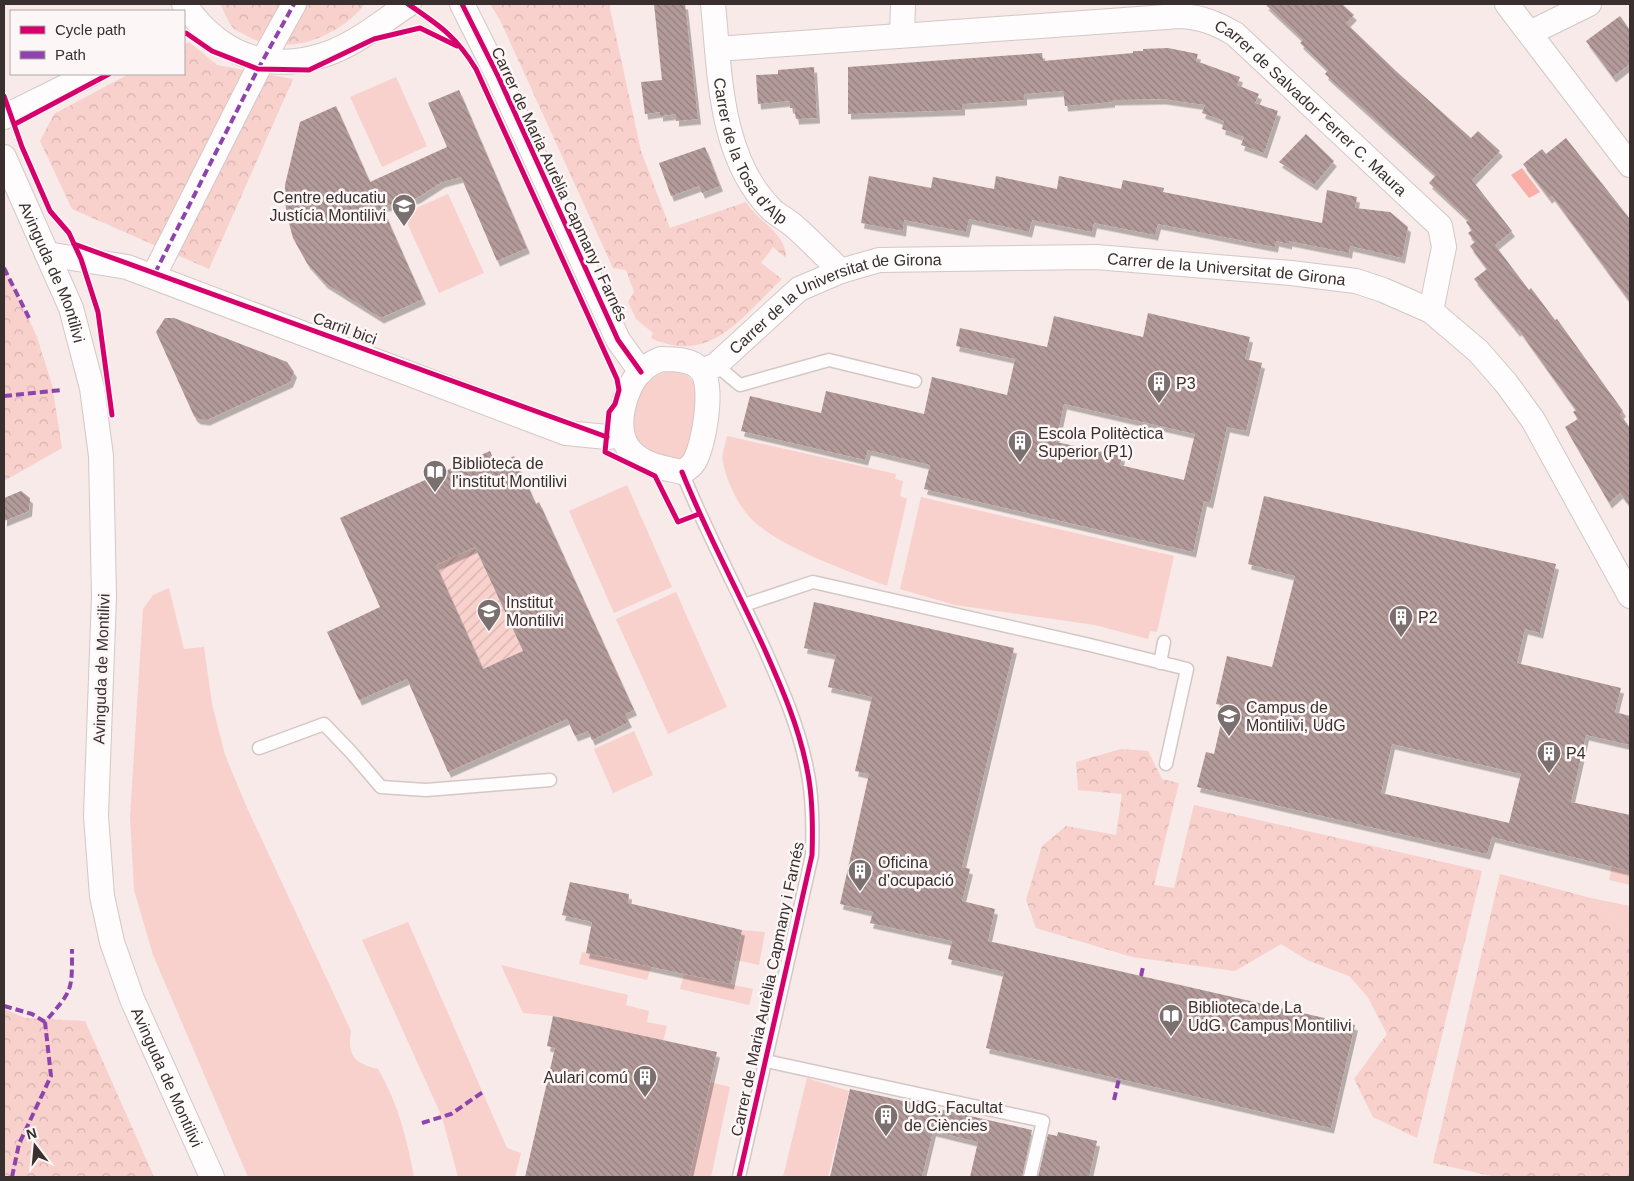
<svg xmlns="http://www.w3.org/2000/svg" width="1634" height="1181" font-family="Helvetica,sans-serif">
  <defs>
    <pattern id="forest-crowns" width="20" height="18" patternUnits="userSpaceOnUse" patternTransform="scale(1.25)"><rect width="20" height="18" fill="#f8d0cc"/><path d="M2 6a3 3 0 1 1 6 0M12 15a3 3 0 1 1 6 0" fill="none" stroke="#d5b3b0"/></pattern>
    <pattern id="garden-furrows" width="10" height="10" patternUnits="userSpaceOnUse" patternTransform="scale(1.25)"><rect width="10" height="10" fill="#f8d0cc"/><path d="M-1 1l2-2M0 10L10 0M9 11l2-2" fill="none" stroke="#d5b3b0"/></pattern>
    <pattern id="building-back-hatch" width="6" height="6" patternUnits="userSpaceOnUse" patternTransform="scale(1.25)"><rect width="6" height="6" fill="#b39b9a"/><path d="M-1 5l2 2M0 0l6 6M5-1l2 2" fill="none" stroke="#937f7e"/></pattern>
    <filter id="shadow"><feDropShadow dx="3" dy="5.5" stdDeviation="0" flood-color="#0004"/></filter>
  </defs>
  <rect width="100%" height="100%" fill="#f7eae8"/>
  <g fill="#f8d0cc">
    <path d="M396,77L427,146L382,167L350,97Z"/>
    <path d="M448,194L484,273L439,293L403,214Z"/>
    <path d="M669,371C710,375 697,407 691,434C688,444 690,452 685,461C675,459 656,458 647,453C629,441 631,402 643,387C650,378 659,374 669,371Z"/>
    <path d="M727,436L896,474L895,479L903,481L900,496L907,499L887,586C851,572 770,544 747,514C736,501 726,479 723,462C721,455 726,443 727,436Z"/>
    <path d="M627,485L672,587L614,613L569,511Z"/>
    <path d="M921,497L1174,556L1157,632L1150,631L1148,639L1095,625L955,605L900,589Z"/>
    <path d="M169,588L184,649L204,647L212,704L225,755L248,810L351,1031C347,1055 354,1063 378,1069C398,1103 407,1139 414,1177H248L153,955L134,890L130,817L143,609L153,595Z"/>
    <path d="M676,592L727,707L668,734L616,619Z"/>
    <path d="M634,731L653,775L613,793L594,749Z"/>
    <path d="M1612,866L1630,871V885L1609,880Z"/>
    <path d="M1591,898L1630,906V936Z"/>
    <path d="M408,922L507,1148L521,1153L515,1177H458L442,1117L362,940Z"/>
    <path d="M742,930L765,932L759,965L736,960Z"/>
    <path d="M582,952L651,967L647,980L579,964Z"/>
    <path d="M501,965L628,995L626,1005L649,1011L647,1022L667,1026L663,1041L553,1016L523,1013Z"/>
    <path d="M684,974L753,989L749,1005L680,989Z"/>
    <path d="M807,1078L849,1091L828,1177H783Z"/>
    <path d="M710,1082L730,1087L711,1177H689Z"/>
  </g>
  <g fill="url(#forest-crowns)">
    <path d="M220,4H365C339,37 286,58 247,36C243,33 236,31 233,28C228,22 224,11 220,4Z"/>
    <path d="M490,4H609L641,151L670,228L746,202C757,221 787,234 786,258L773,247L761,263L782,279C742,316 711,366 651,338L653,333L636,319L628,302L634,292L626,270L613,268L500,20Z"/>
    <path d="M189,42L217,65L293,79L209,269L72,209L40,141L54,114L129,74H184V45Z"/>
    <path d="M4,265L37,337L52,385L62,448L4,481Z"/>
    <path d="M1121,749L1148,751L1162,779L1179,783L1154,885L1174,888L1194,805L1482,871L1417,1138L1373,1117L1354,1079L1387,1034L1367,996L1349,976L1307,960L1281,944L1235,971L1132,957L1036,928L1026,900L1042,846L1066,826L1116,835L1122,794L1078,790L1076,762Z"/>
    <path d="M1500,874L1591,898L1630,936V1177H1496L1433,1163Z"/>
    <path d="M4,1009L25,1018L85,1021L154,1177H4Z"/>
  </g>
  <path fill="url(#garden-furrows)" d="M475,547L523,651L483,669L436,565Z"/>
  <path fill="#f9aea8" d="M1522,168L1540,192L1529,198L1511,175Z"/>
  <g fill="url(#building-back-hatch)" fill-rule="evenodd" filter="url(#shadow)">
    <path d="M654,4H685L698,119L676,121V114L660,116V112L645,114L641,82L662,80Z"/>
    <path d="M1265,4H1342L1354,15L1346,23L1397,72L1471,138L1478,131L1500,151L1472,180L1512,231L1495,245L1529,290L1531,288L1555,320L1557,319L1623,411L1620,414L1630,428V506L1620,493L1609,503L1565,427L1578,419L1573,412L1576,410L1519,330L1517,331L1474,279L1487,269L1470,246L1475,242L1468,233L1472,230L1466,222L1469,220L1429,183L1436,175L1325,74L1328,70L1300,43L1303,40Z"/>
    <path d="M1620,16L1630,30V64L1613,77L1586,41Z"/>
    <path d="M1168,48L1198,54L1196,61L1240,77L1237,85L1259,94L1255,103L1278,111L1264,153L1241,145L1244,137L1222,129L1224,121L1202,113L1205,105L1163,99L1112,100V102L1065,106L1063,91L1024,94V100L962,104V110L848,114V67L1042,53L1043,61L1133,53V51H1143V49Z"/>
    <path d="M814,67L817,118L796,119L794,108H790L789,101L758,104L756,75L778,74V70Z"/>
    <path d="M459,90L527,248L497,261L461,177L442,182L417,198L382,207L423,299L381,318L325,283L307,263L293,238L286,212L285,185L300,122L336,106L370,182L447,147L428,103Z"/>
    <path d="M1306,134L1334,161L1314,185L1279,162Z"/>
    <path d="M1566,138L1630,219V302L1552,196L1549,198L1523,164L1542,149L1546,154Z"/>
    <path d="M705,147L720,186L702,193L699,186L671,196L659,163Z"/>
    <path d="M869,176L931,188L933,177L994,189L996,176L1057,189L1059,176L1121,189L1123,180L1164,188L1163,192L1322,223L1327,190L1357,197L1355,208L1390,212L1408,227L1402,258L1350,246L1349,253L1289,241V244L1276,241L1275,247L1158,224L1155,235L1094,223L1092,232L1032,220L1029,232L969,219L966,232L904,220L903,231L861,223Z"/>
    <path d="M1148,313L1250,337L1245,359L1262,363L1246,431L1227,427L1210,503L1204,501L1193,552L924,489L930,465L868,450L865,460L741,431L750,396L821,413L826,391L924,414L932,377L1007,395L1015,359L956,346L960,328L1047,347L1054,316L1143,337ZM1064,404L1195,434L1184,480L1120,465L1122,456L1056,442Z"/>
    <path d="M165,318H174L287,362L294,372L290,382L207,420L198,419L194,416L156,332Z"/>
    <path d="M490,451L496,465L514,456L536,504L539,502L634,710L625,714L629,722L592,740L588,731L575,736L567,719L448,772L407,679L359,700L327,632L380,607L340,518ZM475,547L523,651L483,669L436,565Z"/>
    <path d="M21,491L30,498L29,511L4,521V498Z"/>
    <path d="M1264,496L1556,564L1540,633L1525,629L1517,663L1621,688L1615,712L1630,716V745L1586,735L1571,802L1630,815V871L1492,837L1487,854L1197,787L1206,752L1214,754L1225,706L1216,704L1227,656L1272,667L1295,576L1248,564ZM1392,744L1521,774L1509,823L1381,793Z"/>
    <path d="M814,602L1014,648L962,867L970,869L962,901L995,909L988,941L1355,1025L1331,1128L986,1048L1004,972L948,959L952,941L870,923L873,912L840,904L869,774L855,771L872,697L828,687L836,655L804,648Z"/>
    <path d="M570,882L629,894L628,903L742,930L731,984L586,953L592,922L562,915Z"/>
    <path d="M553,1016L717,1052L689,1177H525L555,1048L547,1046Z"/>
    <path d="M850,1089L1032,1130L1022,1177H970L978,1142L933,1131L922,1177H830Z"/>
    <path d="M1058,1132L1097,1141L1089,1177H1038L1048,1134L1057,1136Z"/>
  </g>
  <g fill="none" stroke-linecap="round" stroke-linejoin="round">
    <defs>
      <g id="lane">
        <path d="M716,365L740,385L829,360L915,381"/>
        <path d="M682,472C706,532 737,589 764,648C781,686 799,727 807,769C813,797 813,827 812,855L739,1177"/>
        <path d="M744,605L813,582L1090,645L1187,669L1166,764"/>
        <path d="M1160,663L1164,642"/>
        <path d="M259,748L324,724L350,751L381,787L426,790L550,780"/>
        <path d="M766,1061L1043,1121L1030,1177"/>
      </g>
      <g id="street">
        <path d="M184,4C217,51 263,73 320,56C353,47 381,22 409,4"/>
        <path d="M462,4L498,76L618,340L641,372"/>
        <path id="s1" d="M713,4C720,72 719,158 772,210C779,216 787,220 794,226C810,240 825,256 841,271"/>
        <path d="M1507,4L1630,165"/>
        <path d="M1530,33L1589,4"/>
        <path d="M902,35L903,4"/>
        <path id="s2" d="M717,49L1180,16C1201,17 1216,23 1235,34L1440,226L1444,247L1431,311"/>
        <path d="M4,117L91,74"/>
        <path id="s3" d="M4,157L71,308L92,388L101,456L104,596L96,816L102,896L112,942L132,999L212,1177"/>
        <path d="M47,254L127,267L566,433L607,437L622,435"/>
        <path d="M155,273L258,69L294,4"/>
        <path d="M661,359C674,359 693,359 702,371C714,387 704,446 694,462C691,467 687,469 682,472C664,468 642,465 630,450C613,430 624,388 641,371C647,365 654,362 661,359Z"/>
        <path id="s4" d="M702,371L716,365L799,289L841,271L879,260L1096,257L1291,273L1356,281L1383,290L1431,311L1478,351L1506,383L1533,420L1630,596"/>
      </g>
    </defs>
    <use href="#lane" stroke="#d2c8c6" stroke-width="15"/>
    <use href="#street" stroke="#d2c8c6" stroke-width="26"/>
    <use href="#lane" stroke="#fefcfc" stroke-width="12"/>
    <use href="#street" stroke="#fefcfc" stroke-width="24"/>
    <g stroke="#8e44ad" stroke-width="4" stroke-dasharray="8 4" stroke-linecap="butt">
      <path d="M4,268L29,318"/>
      <path d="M155,273L258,69L294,4"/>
      <path d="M4,396L62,390"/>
      <path d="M1141,976L1143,967"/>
      <path d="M4,1006L32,1014L45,1022"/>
      <path d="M1114,1100L1119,1079"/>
      <path d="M422,1123L451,1114L483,1092"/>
      <path d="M12,1177L19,1144L51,1076L45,1022C73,989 72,992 72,949"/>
    </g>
    <defs>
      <g id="cycleway">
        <path d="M408,4C439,25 456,36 476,69L617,379L619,390L615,404L609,412L605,452L655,476L678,522L699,514"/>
        <path d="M462,4L498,76L618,340L641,372"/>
        <path d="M184,34L186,33L212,51L258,69L309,70L374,39L420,28L457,46"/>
        <path d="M4,96L22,147L50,211L69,233L81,259L98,312L112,415"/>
        <path d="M15,124L109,74"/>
        <path d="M74,244L607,437"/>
        <path d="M682,472C706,532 737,589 764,648C781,686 799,727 807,769C813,797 813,827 812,855L739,1177"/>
      </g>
    </defs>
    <use href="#cycleway" stroke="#fcf7f6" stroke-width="8"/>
    <use href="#cycleway" stroke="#d6006c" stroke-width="5"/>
  </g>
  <defs>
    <symbol id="school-pin" viewBox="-11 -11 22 30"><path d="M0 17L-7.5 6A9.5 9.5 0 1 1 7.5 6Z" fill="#7b706f" stroke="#fcf7f6"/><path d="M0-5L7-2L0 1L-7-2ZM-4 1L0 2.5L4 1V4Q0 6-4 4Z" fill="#fff"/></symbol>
    <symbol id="building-pin" viewBox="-11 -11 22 30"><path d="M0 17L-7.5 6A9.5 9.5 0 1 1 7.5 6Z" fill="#7b706f" stroke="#fcf7f6"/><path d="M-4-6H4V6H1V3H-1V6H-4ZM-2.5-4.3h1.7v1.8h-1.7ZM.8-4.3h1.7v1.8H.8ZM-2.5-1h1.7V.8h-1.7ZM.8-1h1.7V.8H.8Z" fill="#fff"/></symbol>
    <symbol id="library-pin" viewBox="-11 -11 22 30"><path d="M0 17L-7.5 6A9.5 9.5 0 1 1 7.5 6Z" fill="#7b706f" stroke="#fcf7f6"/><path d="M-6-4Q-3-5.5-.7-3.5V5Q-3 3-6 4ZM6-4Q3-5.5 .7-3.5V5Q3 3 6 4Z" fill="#fff"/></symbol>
    <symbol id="university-pin" viewBox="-11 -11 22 30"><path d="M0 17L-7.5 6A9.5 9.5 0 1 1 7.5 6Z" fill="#7b706f" stroke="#fcf7f6"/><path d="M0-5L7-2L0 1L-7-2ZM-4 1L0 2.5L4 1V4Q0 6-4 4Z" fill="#fff"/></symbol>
  </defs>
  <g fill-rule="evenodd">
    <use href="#school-pin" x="390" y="192" width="28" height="38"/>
    <use href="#building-pin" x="1145" y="369" width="28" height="38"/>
    <use href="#building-pin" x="1006" y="428" width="28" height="38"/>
    <use href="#library-pin" x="421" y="458" width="28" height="38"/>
    <use href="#school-pin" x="475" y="597" width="28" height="38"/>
    <use href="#building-pin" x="1387" y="603" width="28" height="38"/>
    <use href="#university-pin" x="1215" y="702" width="28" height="38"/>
    <use href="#building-pin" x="1535" y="739" width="28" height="38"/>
    <use href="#building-pin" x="846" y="857" width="28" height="38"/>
    <use href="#library-pin" x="1157" y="1002" width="28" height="38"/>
    <use href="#building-pin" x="631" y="1063" width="28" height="38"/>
    <use href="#building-pin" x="872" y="1102" width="28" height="38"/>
  </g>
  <g text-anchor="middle" stroke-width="5" stroke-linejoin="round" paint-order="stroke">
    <g font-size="16" fill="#382f2e" stroke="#fcf7f6">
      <text dy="6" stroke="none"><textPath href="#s2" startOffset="628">Carrer de Salvador Ferrer C. Maura</textPath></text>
      <text dy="6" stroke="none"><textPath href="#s1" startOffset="155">Carrer de la Tosa d'Alp</textPath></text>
      <text transform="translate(560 184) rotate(65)" y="6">Carrer de Maria Aurèlia Capmany i Farnés</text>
      <text dy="6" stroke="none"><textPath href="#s4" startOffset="561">Carrer de la Universitat de Girona</textPath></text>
      <text dy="6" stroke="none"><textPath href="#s3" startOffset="125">Avinguda de Montilivi</textPath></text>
      <text dy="6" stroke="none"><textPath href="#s4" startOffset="156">Carrer de la Universitat de Girona</textPath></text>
      <text transform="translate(345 328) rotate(20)" y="6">Carril bici</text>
      <text transform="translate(101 669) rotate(-88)" y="6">Avinguda de Montilivi</text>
      <text transform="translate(767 989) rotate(-78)" y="6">Carrer de Maria Aurèlia Capmany i Farnés</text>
      <text dy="6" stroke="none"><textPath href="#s3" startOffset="950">Avinguda de Montilivi</textPath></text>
    </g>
    <g font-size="16" fill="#382f2e" stroke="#fcf7f6" text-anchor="start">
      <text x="386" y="203" text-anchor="end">Centre educatiu<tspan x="386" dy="18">Justícia Montilivi</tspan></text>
      <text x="1176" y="389">P3</text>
      <text x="1038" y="439">Escola Politèctica<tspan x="1038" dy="18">Superior (P1)</tspan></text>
      <text x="452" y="469">Biblioteca de<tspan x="452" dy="18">l'institut Montilivi</tspan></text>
      <text x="506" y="608">Institut<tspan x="506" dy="18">Montilivi</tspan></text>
      <text x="1418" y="623">P2</text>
      <text x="1246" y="713">Campus de<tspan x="1246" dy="18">Montilivi, UdG</tspan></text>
      <text x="1566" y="759">P4</text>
      <text x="878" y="868">Oficina<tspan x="878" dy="18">d'ocupació</tspan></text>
      <text x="1188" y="1013">Biblioteca de La<tspan x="1188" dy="18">UdG. Campus Montilivi</tspan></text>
      <text x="628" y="1083" text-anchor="end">Aulari comú</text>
      <text x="904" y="1113">UdG. Facultat<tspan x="904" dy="18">de Ciències</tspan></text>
    </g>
  </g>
  <rect width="1634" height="1181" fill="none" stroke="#382f2e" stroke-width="10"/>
  <rect x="10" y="10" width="175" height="65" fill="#fcf7f6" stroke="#aea7a6"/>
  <rect x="20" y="26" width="25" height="8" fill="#d6006c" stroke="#aea7a6"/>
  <text x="55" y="35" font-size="15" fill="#382f2e">Cycle path</text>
  <rect x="20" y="51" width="25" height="8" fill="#8e44ad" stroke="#aea7a6"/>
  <text x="55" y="60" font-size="15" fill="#382f2e">Path</text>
  <g transform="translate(35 1146) rotate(344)" stroke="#fcf7f6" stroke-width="4" paint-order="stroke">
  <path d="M0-4L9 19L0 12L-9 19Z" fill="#382f2e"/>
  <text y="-8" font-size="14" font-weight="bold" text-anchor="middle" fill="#382f2e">N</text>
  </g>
</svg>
